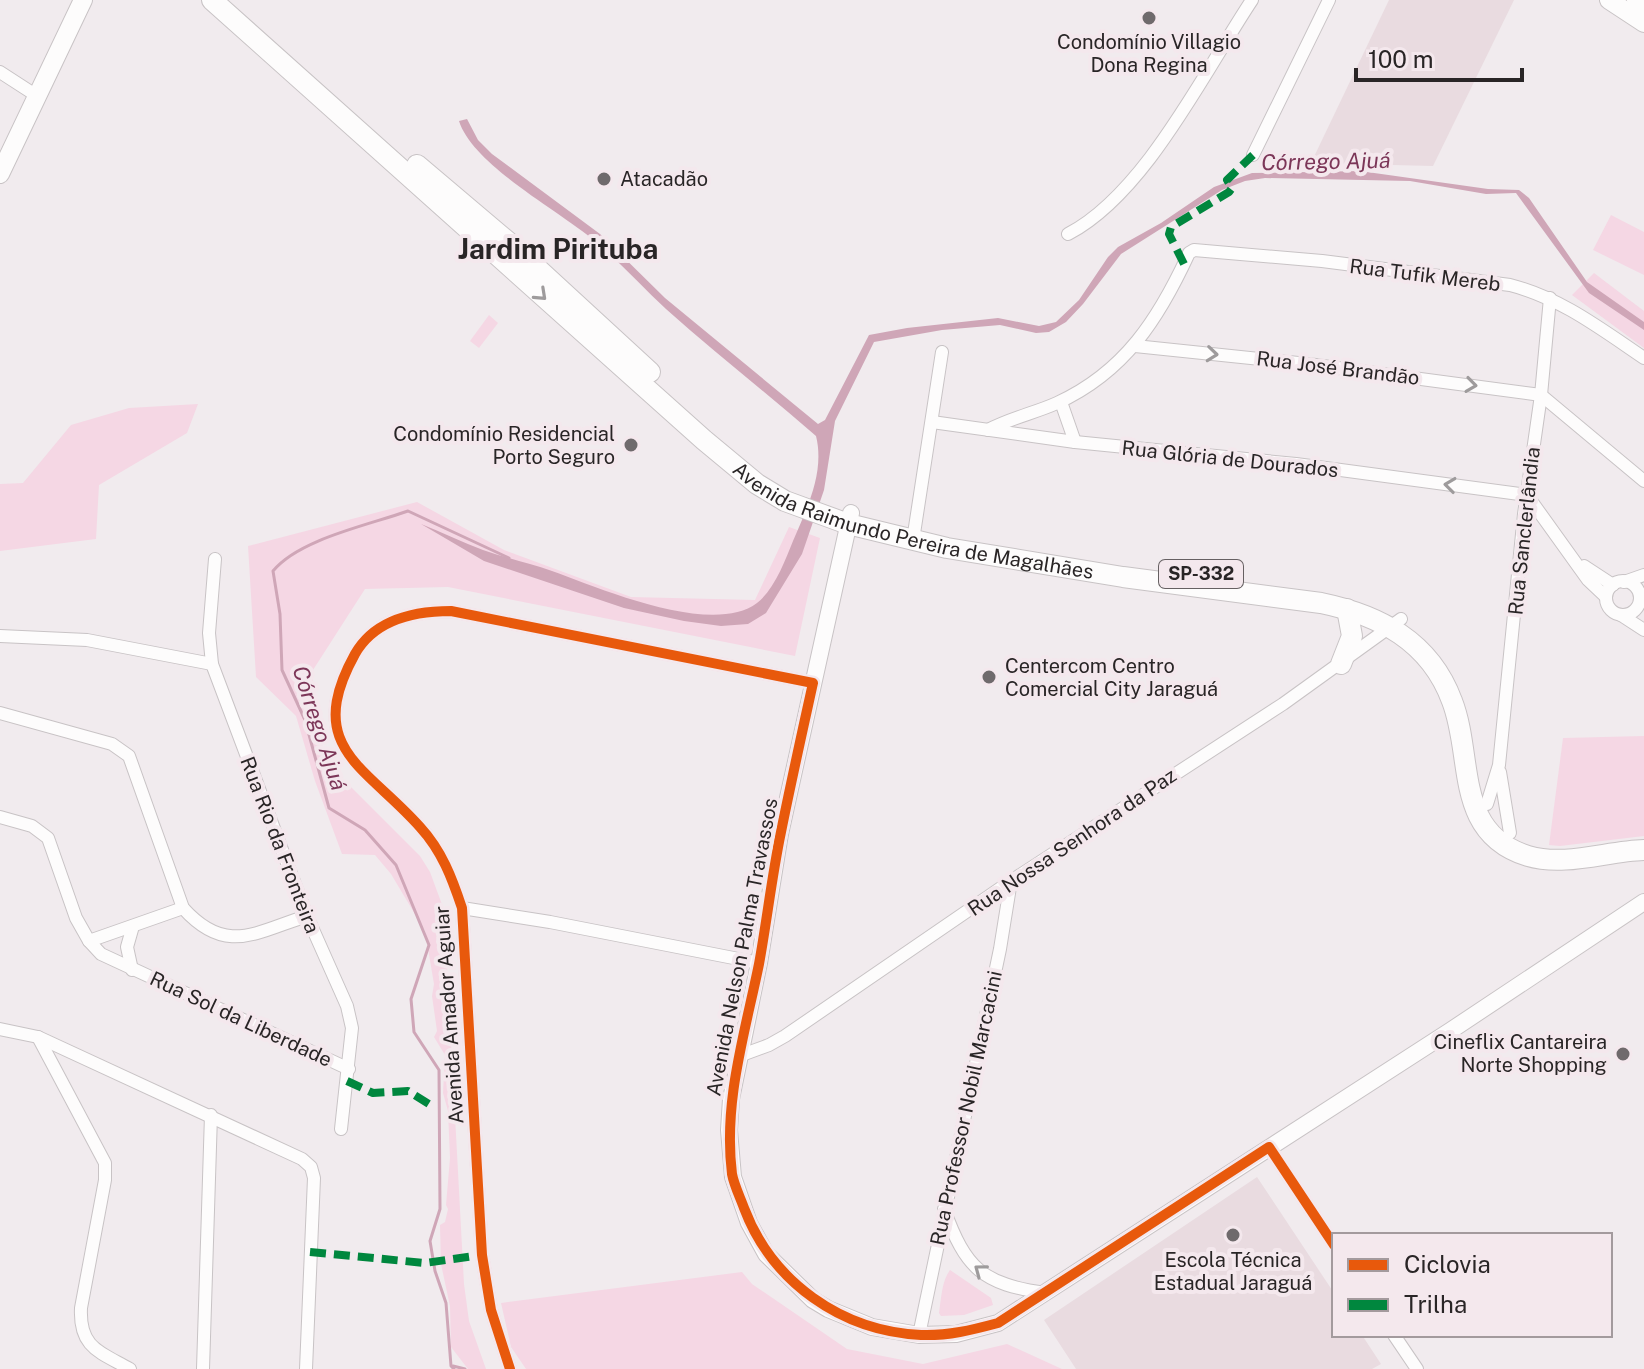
<svg xmlns="http://www.w3.org/2000/svg" width="1644" height="1369" font-family="'Public Sans',sans-serif">
  <rect width="100%" height="100%" fill="#f1ebee"/>
  <g fill="#e9dbe0">
    <path d="M1389,0H1514L1433,166L1311,163Z"/>
    <path d="M1257,1177L1334,1293V1335H1362L1381,1364L1372,1369H1076L1044,1320Z"/>
  </g>
  <g fill="#f5d7e4">
    <path d="M1611,215L1644,232V275L1593,250Z"/>
    <path d="M1594,273L1644,311V348L1572,295Z"/>
    <path d="M489,315L498,323L479,348L470,341Z"/>
    <path d="M198,404L187,433L99,485L96,539L0,551V484L23,483L71,425L129,408Z"/>
    <path d="M417,502L504,550L631,597L755,600L789,527L820,538L795,656L448,587L365,589L313,670L312,723L333,769L420,856L430,872L444,910L464,1284L469,1321L486,1369H468L451,1347L450,1306L441,1264L440,1225L445,1222L448,1209L446,1205L450,1158L448,1111L443,1093L445,1055L434,1037L437,1031L432,996L434,984L425,931L391,874L375,855L342,854L315,781L296,716L256,677L248,546Z"/>
    <path d="M1644,736V836L1560,846L1549,845L1563,738Z"/>
    <path d="M950,1270L991,1298L993,1305L964,1315L941,1316L939,1313C941,1299 942,1280 950,1270Z"/>
    <path d="M742,1272L752,1284L847,1349L923,1364L1007,1344L1062,1369H526L511,1347L501,1303Z"/>
  </g>
  <path fill="#cfa6b7" d="M467,119L478,140L492,154L600,234L665,298L818,424L825,420L869,335L907,328L998,318L1039,326L1056,322L1079,300L1108,257L1118,247L1161,223L1214,187L1252,173L1360,171L1488,189L1519,190L1529,198L1587,282L1644,322V330L1589,293L1516,193L1486,194L1410,181L1265,178L1245,181L1222,190L1121,254L1083,304L1066,322L1049,332L1036,333L1000,325L942,330L874,342L835,421L824,490L802,554L766,613L748,624L721,626L684,621L624,608L484,561L421,524C441,532 462,542 483,550C506,558 529,563 552,571C599,588 712,637 757,603C774,590 785,561 793,541C807,508 825,472 816,436C767,393 715,353 666,309C642,287 620,262 595,241C558,210 473,165 459,121Z"/>
  <g fill="none" stroke-linecap="round" stroke-linejoin="round">
    <g stroke="#cfa6b7" stroke-width="3">
      <path d="M453,1366L465,1369"/>
      <path d="M454,1369L451,1366L446,1303L435,1271L430,1241L440,1209L439,1070L414,1032L411,999L429,945L396,865L365,830L329,808L305,720L282,670L280,614L273,571C299,539 369,525 408,511L509,558"/>
    </g>
    <defs>
      <g id="minor">
        <path d="M0,72L37,96"/>
        <path d="M1253,155L1329,0"/>
        <path d="M1068,234C1145,194 1204,72 1252,0"/>
        <path d="M1135,346L1308,364L1541,395L1644,481"/>
        <path d="M1061,402L1075,442"/>
        <path d="M932,422L1075,442L1296,464L1527,495L1588,580L1606,597"/>
        <path d="M988,430C1010,418 1035,413 1057,403C1125,372 1159,318 1189,253L1194,250L1322,261L1510,285C1561,298 1601,329 1644,358"/>
        <path d="M913,540L942,352"/>
        <path d="M215,559L209,633L212,664L307,916L347,1006L352,1028L341,1129"/>
        <path d="M1584,566L1613,585"/>
        <circle cx="1623" cy="598" r="17"/>
        <path d="M1624,582L1644,575"/>
        <path d="M1621,615L1644,630"/>
        <path d="M0,636L87,640L212,664"/>
        <path d="M0,713L112,744L129,756L183,908C226,956 256,932 307,916"/>
        <path d="M1500,772L1510,833"/>
        <path d="M1487,804L1499,765L1524,514L1541,395L1550,298"/>
        <path d="M0,817L32,826L48,838L76,918L89,941L101,954L349,1069"/>
        <path d="M462,908L550,922L759,963"/>
        <path d="M89,941L183,908"/>
        <path d="M132,970L127,947L133,926"/>
        <path d="M0,1029L38,1037L302,1159L311,1167L314,1178L306,1369"/>
        <path d="M38,1037L105,1163V1180L81,1308C79,1348 100,1352 130,1369"/>
        <path d="M739,1056L769,1045L785,1036L1011,881L1283,704L1401,619"/>
        <path d="M1269,1147L1334,1245"/>
        <path d="M944,1209C966,1269 982,1284 1046,1293"/>
        <path d="M919,1335L1000,949L1011,881"/>
        <path d="M1394,1335L1417,1369"/>
        <path d="M203,1369L211,1115"/>
        <path d="M510,1369L491,1310L482,1255L462,908C452,878 442,851 420,827C366,766 303,748 355,654C375,619 414,611 451,611L813,683"/>
      </g>
      <path id="tertiary" d="M851,513L780,834L759,963L731,1099L729,1130L733,1177L749,1223L766,1254L813,1300L828,1309L872,1327L919,1335L956,1334L998,1323L1450,1031L1644,902"/>
      <g id="secondary">
        <path d="M1609,0L1644,23"/>
        <path d="M1636,0L1644,5"/>
        <path d="M0,174L83,0"/>
      </g>
      <g id="primary">
        <path id="s1" d="M212,0L704,440L757,484L785,501L848,524L947,548L1123,577L1321,603C1379,615 1430,641 1452,701C1474,757 1453,833 1528,856C1565,867 1607,851 1644,850"/>
        <path d="M417,165L514,247L650,372"/>
        <path d="M1341,664L1352,636L1347,609"/>
      </g>
    </defs>
    <use href="#minor" stroke="#c8c3c5" stroke-width="14"/>
    <use href="#tertiary" stroke="#c8c3c5" stroke-width="18"/>
    <use href="#secondary" stroke="#c8c3c5" stroke-width="20"/>
    <use href="#primary" stroke="#c8c3c5" stroke-width="22"/>
    <use href="#minor" stroke="#fdfcfc" stroke-width="12"/>
    <use href="#tertiary" stroke="#fdfcfc" stroke-width="16"/>
    <use href="#secondary" stroke="#fdfcfc" stroke-width="18"/>
    <use href="#primary" stroke="#fdfcfc" stroke-width="20"/>
    <g stroke="#00873e" stroke-width="8" stroke-dasharray="16 8" stroke-linecap="butt">
      <path d="M1184,264L1169,234L1171,227L1229,192L1232,188L1227,180L1253,155"/>
      <path d="M347,1081L373,1093L408,1091L429,1104"/>
      <path d="M310,1252L425,1263L482,1255"/>
    </g>
    <defs>
      <path id="cycleway" d="M510,1369L491,1310L482,1255L462,908C452,878 442,851 420,827C366,766 303,748 355,654C375,619 414,611 451,611L813,683C802,733 791,782 781,832C772,875 767,920 759,964C745,1033 723,1102 732,1174C734,1185 740,1197 744,1208C772,1282 841,1331 921,1335C948,1336 972,1330 998,1323L1269,1147L1334,1245"/>
    </defs>
    <use href="#cycleway" stroke="#f4e8ed" stroke-width="15"/>
    <use href="#cycleway" stroke="#e8590c" stroke-width="10"/>
  </g>
  <defs><path id="oneway-chevron" d="M-2-3.5L2.5 0L-2 3.5" fill="none" stroke-width="1.6" stroke-linecap="round" stroke-linejoin="round" transform="scale(2)"/></defs>
  <g stroke="#9e9b9c">
    <use href="#oneway-chevron" transform="translate(541 295) rotate(43)"/>
    <use href="#oneway-chevron" transform="translate(1212 354) rotate(6)"/>
    <use href="#oneway-chevron" transform="translate(1471 385) rotate(8)"/>
    <use href="#oneway-chevron" transform="translate(1450 485) rotate(-173)"/>
    <use href="#oneway-chevron" transform="translate(980 1270) rotate(-143)"/>
  </g>
  <g fill="#6f6a6c" stroke="#f4e8ed" stroke-width="3">
    <circle cx="1149" cy="18" r="8"/>
    <circle cx="604" cy="179" r="8"/>
    <circle cx="631" cy="445" r="8"/>
    <circle cx="989" cy="677" r="8"/>
    <circle cx="1623" cy="1054" r="8"/>
    <circle cx="1233" cy="1235" r="8"/>
  </g>
  <g text-anchor="middle" stroke-width="8" stroke-linejoin="round" paint-order="stroke">
    <rect fill="#f4e8ed" stroke="#666062" stroke-width="2" x="1159" y="560" width="84" height="28" rx="6"/>
    <g font-size="18" font-weight="bold" fill="#292526">
      <text x="1201" y="580">SP-332</text>
    </g>
    <g font-size="20" fill="#292526" stroke="#f4e8ed">
      <text x="1149" y="49">Condomínio Villagio<tspan x="1149" dy="23">Dona Regina</tspan></text>
      <text x="620" y="186" text-anchor="start">Atacadão</text>
      <text x="615" y="441" text-anchor="end">Condomínio Residencial<tspan x="615" dy="23">Porto Seguro</tspan></text>
      <text x="1005" y="673" text-anchor="start">Centercom Centro<tspan x="1005" dy="23">Comercial City Jaraguá</tspan></text>
      <text x="1607" y="1049" text-anchor="end">Cineflix Cantareira<tspan x="1607" dy="23">Norte Shopping</tspan></text>
      <text x="1233" y="1267">Escola Técnica<tspan x="1233" dy="23">Estadual Jaraguá</tspan></text>
    </g>
    <g font-size="20" fill="#292526" stroke="#f4e8ed">
      <text transform="translate(1425 275) rotate(7)" y="7">Rua Tufik Mereb</text>
      <text transform="translate(1338 368) rotate(7)" y="7">Rua José Brandão</text>
      <text transform="translate(1230 459) rotate(6)" y="7">Rua Glória de Dourados</text>
      <text dy="7" stroke="none"><textPath href="#s1" startOffset="890">Avenida Raimundo Pereira de Magalhães</textPath></text>
      <text transform="translate(1524 531) rotate(-84)" y="7">Rua Sanclerlândia</text>
      <text transform="translate(1072 842) rotate(-34)" y="7">Rua Nossa Senhora da Paz</text>
      <text transform="translate(280 845) rotate(69)" y="7">Rua Rio da Fronteira</text>
      <text transform="translate(742 947) rotate(-79)" y="7">Avenida Nelson Palma Travassos</text>
      <text transform="translate(449 1015) rotate(-94)" y="7">Avenida Amador Aguiar</text>
      <text transform="translate(241 1019) rotate(25)" y="7">Rua Sol da Liberdade</text>
      <text transform="translate(966 1108) rotate(-78)" y="7">Rua Professor Nobil Marcacini</text>
    </g>
    <g font-size="22" font-style="italic" fill="#7c3658" stroke="#f4e8ed">
      <text transform="translate(1326 161) rotate(-1)" y="8">Córrego Ajuá</text>
      <text transform="translate(320 728) rotate(72)" y="8">Córrego Ajuá</text>
    </g>
    <g font-size="28" font-weight="bold" fill="#292526" stroke="#f4e8ed">
      <text x="558" y="259">Jardim Pirituba</text>
    </g>
  </g>
  <rect x="1332" y="1233" width="280" height="104" fill="#f4e8ed" stroke="#a39a9d" stroke-width="2"/>
  <rect x="1348" y="1259" width="40" height="12" fill="#e8590c" stroke="#a39a9d" stroke-width="2"/>
  <text x="1404" y="1273" font-size="24" fill="#292526">Ciclovia</text>
  <rect x="1348" y="1299" width="40" height="12" fill="#00873e" stroke="#a39a9d" stroke-width="2"/>
  <text x="1404" y="1313" font-size="24" fill="#292526">Trilha</text>
  <path d="M1356 68v12h166v-12" fill="none" stroke="#292526" stroke-width="4"/>
  <text x="1368" y="68" font-size="24" fill="#292526" stroke="#f4e8ed" stroke-width="6" paint-order="stroke">100 m</text>
</svg>
